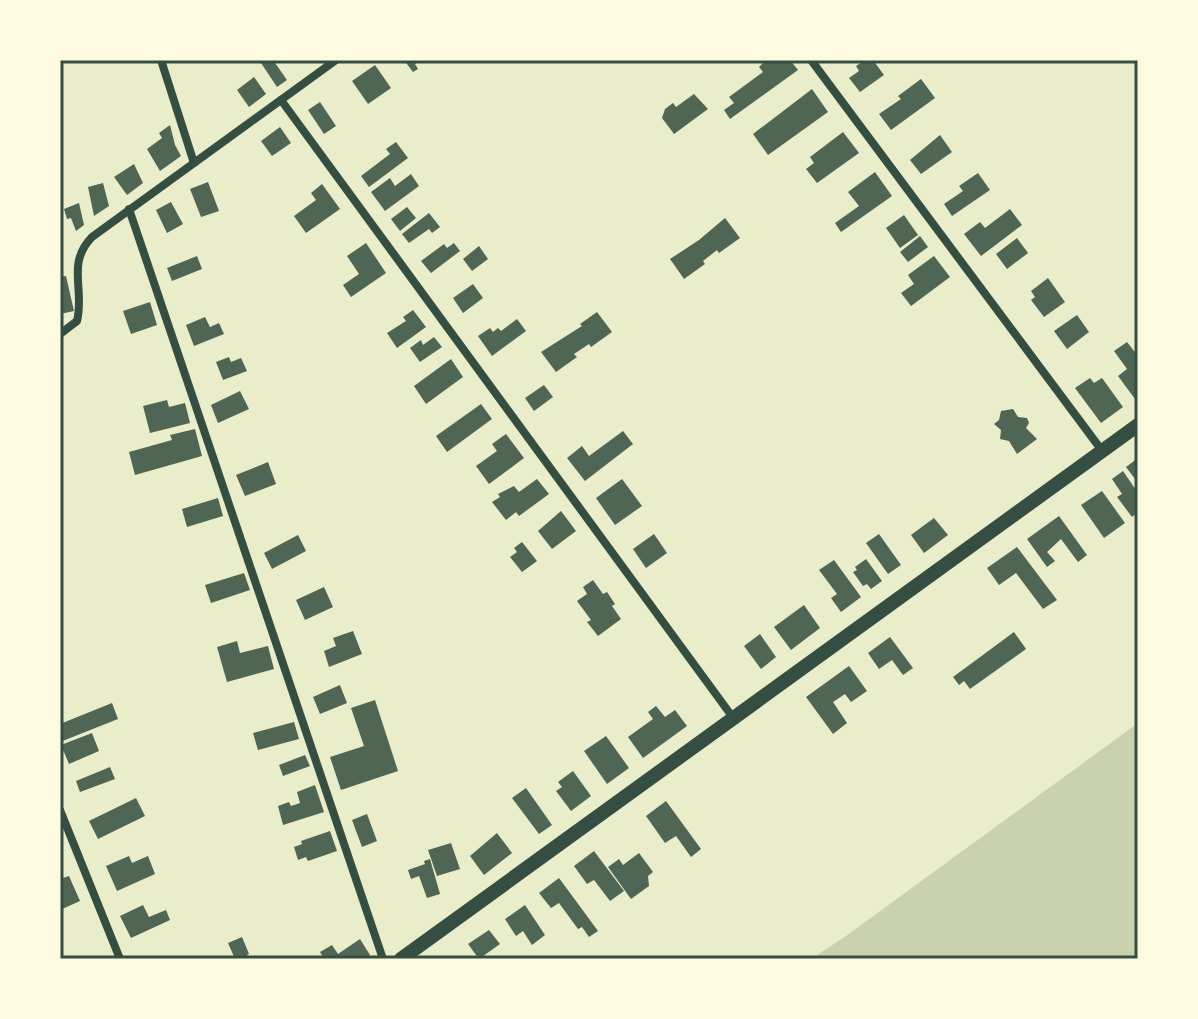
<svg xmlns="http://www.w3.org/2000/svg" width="1198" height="1019" font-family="'Playfair Display',serif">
  <rect width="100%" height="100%" fill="#e9edc9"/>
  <path fill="#cad2ad" d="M1138,723V959H811L846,936Z"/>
  <g fill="#4f6655">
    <path d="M259,60H273L287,80L277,87Z"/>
    <path d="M404,60H420L415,64L418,69L413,72Z"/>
    <path d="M766,60H790L798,70L730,119L724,110L734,103L729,97L763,72L759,67Z"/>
    <path d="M865,60H873L884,75L860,92L849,78L859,71L856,66Z"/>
    <path d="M375,65L391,88L368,104L352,81Z"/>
    <path d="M254,77L266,94L249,107L237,90Z"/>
    <path d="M921,79L935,98L891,130L879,114L901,99L898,96Z"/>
    <path d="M812,89L828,112L768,155L753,134Z"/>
    <path d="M694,94L708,109L674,134L662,118L665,109L673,103L676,107Z"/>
    <path d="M320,102L336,126L324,134L308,110Z"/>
    <path d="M170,125L175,145L181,156L160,171L147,149L162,138L159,133Z"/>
    <path d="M280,127L291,143L272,156L261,141Z"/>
    <path d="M843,132L859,153L817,183L806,169L814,163L810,157Z"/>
    <path d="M940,135L952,152L921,174L910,160Z"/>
    <path d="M396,142L408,158L369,187L361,176L390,154L386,149Z"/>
    <path d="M134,164L143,183L127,195L114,177Z"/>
    <path d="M875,172L892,196L841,232L835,223L859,206L848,192Z"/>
    <path d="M978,173L990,190L952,216L944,204L963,191L959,186Z"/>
    <path d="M411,174L419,186L385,211L371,192L390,178L395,186Z"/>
    <path d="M208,182L219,211L201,217L190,189Z"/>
    <path d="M103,183L109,206L94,216L88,187Z"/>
    <path d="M322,184L340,209L306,233L294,216L316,200L311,193Z"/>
    <path d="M171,202L183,224L167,233L156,210Z"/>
    <path d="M79,203L84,225L76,231L71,218L67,219L64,209Z"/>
    <path d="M407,207L416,218L400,231L391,219Z"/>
    <path d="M1010,209L1022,225L981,256L964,234L980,222L985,228Z"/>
    <path d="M429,213L440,227L432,233L429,229L409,243L402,234Z"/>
    <path d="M904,215L918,235L900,248L886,228Z"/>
    <path d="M725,218L740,238L719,253L717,250L703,261L705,264L684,279L670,259L699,240Z"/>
    <path d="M920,236L928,247L908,262L900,252Z"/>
    <path d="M1017,238L1028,253L1007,269L996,254Z"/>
    <path d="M366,243L386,273L351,297L343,285L359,274L347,256Z"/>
    <path d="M454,243L460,251L431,273L421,261L444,244L447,248Z"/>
    <path d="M479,246L488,259L472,271L463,259Z"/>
    <path d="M197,256L202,269L172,281L167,268Z"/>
    <path d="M934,256L950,277L911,306L901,293L914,284L908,275Z"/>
    <path d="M66,276L74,311L60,314V277Z"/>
    <path d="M1048,278L1065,302L1044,317L1031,300L1035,297L1031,291Z"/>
    <path d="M473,284L483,298L463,313L453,298Z"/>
    <path d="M150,302L157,325L131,334L123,311Z"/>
    <path d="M413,310L426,327L397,348L387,333L406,321L403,317Z"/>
    <path d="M597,312L612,332L591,347L589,344L574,354L577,357L556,372L541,352L582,326L580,324Z"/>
    <path d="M1077,315L1089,332L1067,349L1054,331Z"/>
    <path d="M205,317L210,327L219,323L224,334L194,346L186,325Z"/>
    <path d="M517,319L526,331L492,356L478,336L490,328L493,332L498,328L501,331Z"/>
    <path d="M434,337L442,347L420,362L410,348L421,340L423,345Z"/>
    <path d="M1127,342L1138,356V397L1135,399L1118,376L1127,369L1114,351Z"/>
    <path d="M229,357L231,362L241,358L247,371L223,380L216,362Z"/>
    <path d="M451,359L463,377L426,404L414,386Z"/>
    <path d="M1090,378L1094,383L1102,378L1123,407L1101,423L1075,388Z"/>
    <path d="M544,385L553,397L534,411L525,398Z"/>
    <path d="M240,391L249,409L218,423L211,405Z"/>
    <path d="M167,400L169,407L185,403L190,423L150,433L143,406Z"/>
    <path d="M481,404L492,419L447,452L436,436Z"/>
    <path d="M1013,409L1018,417L1027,418L1029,423L1026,428L1037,439L1017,454L1009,441L1000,439L1001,430L994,424L999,420L1001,411Z"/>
    <path d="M195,429L202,456L135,475L129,452L172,440L170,435Z"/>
    <path d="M623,431L633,444L585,481L567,458L582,446L589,456Z"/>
    <path d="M506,434L524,458L489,484L476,466L497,451L492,444Z"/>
    <path d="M1138,458V483L1126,467Z"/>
    <path d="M268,462L276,484L245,496L236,475Z"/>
    <path d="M1123,471L1138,493V512L1132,517L1117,497L1122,494L1112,479Z"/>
    <path d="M537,479L549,494L519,516L516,512L506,520L492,502L500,497L498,494L514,486L519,492Z"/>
    <path d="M622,479L642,506L615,525L596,498Z"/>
    <path d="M1102,491L1125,523L1104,538L1081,505Z"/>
    <path d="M218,498L223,516L187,527L182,509Z"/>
    <path d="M561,511L576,531L552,549L538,531Z"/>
    <path d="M1059,516L1087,555L1078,562L1061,539L1047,552L1055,561L1047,567L1027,539Z"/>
    <path d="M934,518L948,535L924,553L911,535Z"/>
    <path d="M654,534L667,553L646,568L633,549Z"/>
    <path d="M879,534L901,565L888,574L866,543Z"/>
    <path d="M298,535L306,551L272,569L264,553Z"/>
    <path d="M522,542L537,561L522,572L510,557L517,552L514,548Z"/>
    <path d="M1017,547L1057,600L1043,609L1016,573L999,585L987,568Z"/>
    <path d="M866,559L882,581L871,589L867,584L863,586L853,572L857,570L855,567Z"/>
    <path d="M834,560L861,597L841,612L831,598L837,594L819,570Z"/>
    <path d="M244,573L250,590L211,603L205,585Z"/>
    <path d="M593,580L603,594L607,592L615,604L612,606L621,619L598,636L587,622L591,620L577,601L587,594L583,587Z"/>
    <path d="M324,587L333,607L305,620L296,600Z"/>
    <path d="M804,605L820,628L791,650L774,627Z"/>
    <path d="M353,631L362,654L329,667L324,651L336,646L333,638Z"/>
    <path d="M1014,632L1026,649L970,689L964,681L959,685L953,677Z"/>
    <path d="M760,634L776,657L761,669L744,646Z"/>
    <path d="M890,637L913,668L903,675L892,660L879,669L868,653Z"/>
    <path d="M237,641L240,653L268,646L274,669L227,682L217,647Z"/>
    <path d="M849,666L867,691L851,702L845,694L833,702L847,723L833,734L806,697Z"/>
    <path d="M340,685L347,703L320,714L313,697Z"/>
    <path d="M375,700L398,771L341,790L330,757L364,746L351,708Z"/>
    <path d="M112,703L118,719L60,742V724Z"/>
    <path d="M656,706L665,717L675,710L687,726L643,758L628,737L653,719L648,712Z"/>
    <path d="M294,722L299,739L258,750L253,733Z"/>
    <path d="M92,733L99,751L69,764L61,745Z"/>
    <path d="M606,736L629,768L607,784L584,751Z"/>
    <path d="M305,755L310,766L283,776L279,765Z"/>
    <path d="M110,767L115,779L80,792L76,781Z"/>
    <path d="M573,771L591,796L571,811L556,791L562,787L558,782Z"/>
    <path d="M315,785L324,812L283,825L278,806L289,802L291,806L300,803L297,792Z"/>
    <path d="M526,788L552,825L539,834L512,798Z"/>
    <path d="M136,798L145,816L98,839L89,821Z"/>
    <path d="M666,801L701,849L691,857L676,836L665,843L646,816Z"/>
    <path d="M367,814L377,841L362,847L352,820Z"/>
    <path d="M330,831L337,851L308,861L306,857L298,860L294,847L302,844L301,841Z"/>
    <path d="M497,833L512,853L484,875L470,856Z"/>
    <path d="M451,843L460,869L437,876L428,850Z"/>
    <path d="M594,851L624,891L610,901L594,880L587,884L574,866Z"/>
    <path d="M639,853L653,872L648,876L649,886L631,899L608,867L619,859L623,865Z"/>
    <path d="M129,856L132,863L148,856L155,874L117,891L106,866Z"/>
    <path d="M430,859L440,894L427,898L419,876L411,879L408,870L425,864L424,861Z"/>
    <path d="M69,876L80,901L60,910V879Z"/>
    <path d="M559,878L598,931L589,937L582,927L578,929L559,903L551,908L539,893Z"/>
    <path d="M143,905L149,917L166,910L170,920L131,938L120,916Z"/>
    <path d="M525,905L545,935L532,945L523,931L516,936L505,919Z"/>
    <path d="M489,930L500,944L479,959L468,944Z"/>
    <path d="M242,937L249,954L247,955L249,959H235L228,943Z"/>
    <path d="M360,939L370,955L365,959H324L320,952L332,945L338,954Z"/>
  </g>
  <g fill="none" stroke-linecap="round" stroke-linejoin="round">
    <g stroke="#344e41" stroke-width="8">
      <path d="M161,60L194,163"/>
      <path d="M811,60L1103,452"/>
      <path d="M281,100L734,719"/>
      <path d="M129,209L383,959"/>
      <path d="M60,334L77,321C85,289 66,264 92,237L336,60"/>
      <path d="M60,810L120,959"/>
    </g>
    <path stroke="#344e41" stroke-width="14" d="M401,959L1138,425"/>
  </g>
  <rect width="1198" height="1019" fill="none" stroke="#fefae0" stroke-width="124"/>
  <rect x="62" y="62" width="1074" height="895" fill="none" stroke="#344e41" stroke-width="3"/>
</svg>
